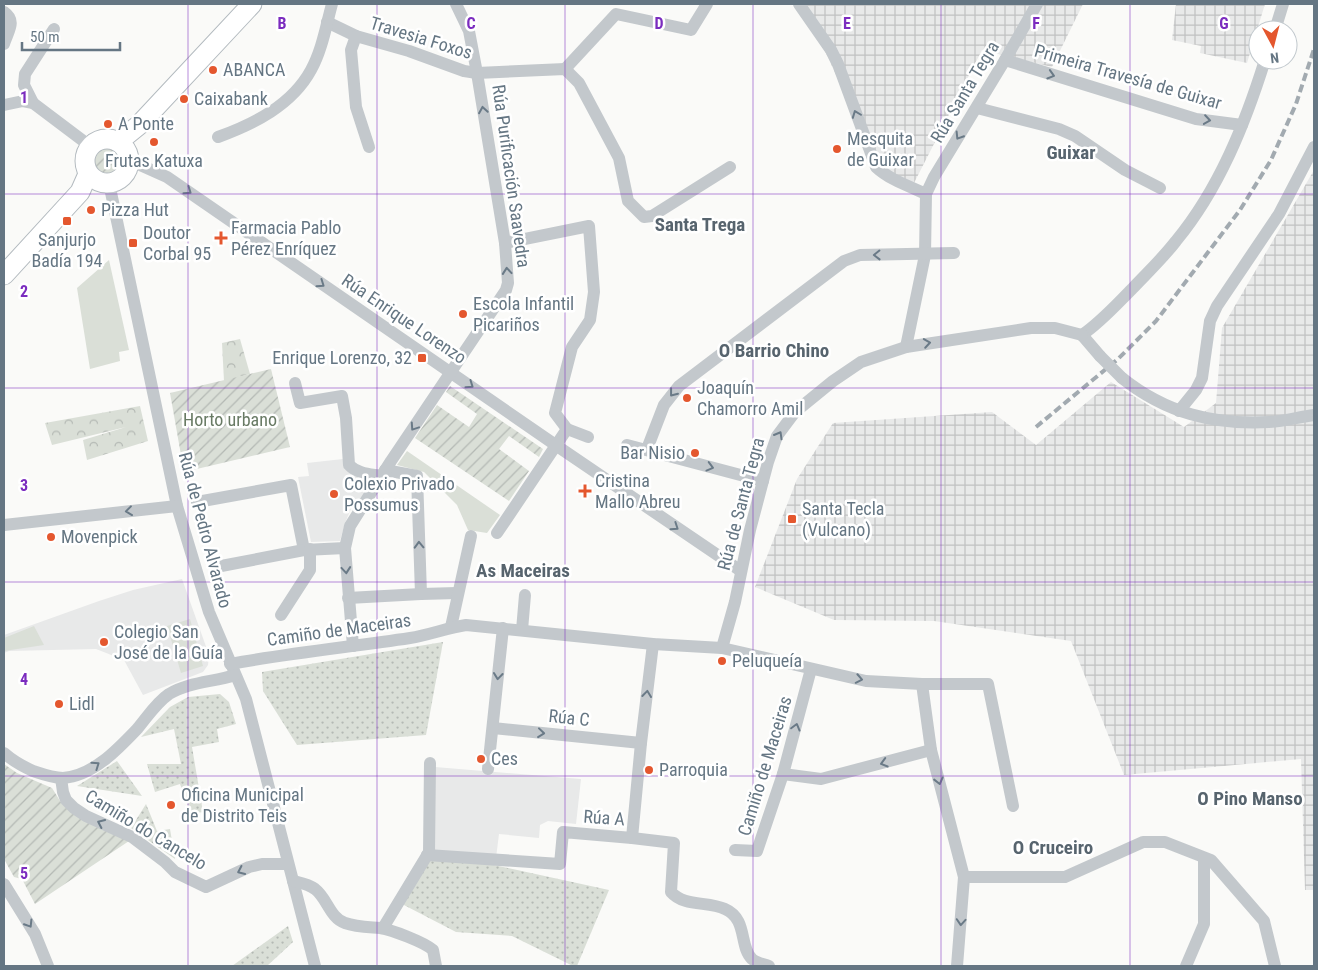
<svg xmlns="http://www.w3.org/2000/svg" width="1318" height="970" font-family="'Roboto Condensed',sans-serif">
  <defs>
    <pattern id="industrial-grid" width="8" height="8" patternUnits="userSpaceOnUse" patternTransform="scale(1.25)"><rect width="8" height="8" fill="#e8e9e9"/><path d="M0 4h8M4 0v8" fill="none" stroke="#c0c1c2"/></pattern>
    <pattern id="grass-dots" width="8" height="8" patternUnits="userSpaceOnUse" patternTransform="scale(1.25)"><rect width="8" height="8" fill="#dadfd7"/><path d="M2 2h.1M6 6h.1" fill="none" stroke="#b4b9b4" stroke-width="1.8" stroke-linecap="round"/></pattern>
    <pattern id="forest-crowns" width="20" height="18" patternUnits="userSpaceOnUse" patternTransform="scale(1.25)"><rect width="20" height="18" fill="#dadfd7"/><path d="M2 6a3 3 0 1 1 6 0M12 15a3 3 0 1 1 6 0" fill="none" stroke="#b4b9b4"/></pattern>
    <pattern id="garden-furrows" width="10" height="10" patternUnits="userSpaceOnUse" patternTransform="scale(1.25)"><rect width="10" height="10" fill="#dadfd7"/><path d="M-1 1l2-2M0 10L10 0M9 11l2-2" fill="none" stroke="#b4b9b4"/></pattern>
  </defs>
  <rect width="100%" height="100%" fill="#fafaf8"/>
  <g fill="#e8e9e9">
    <path d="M343,459L344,469L374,484L358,506L353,504L345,523L340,541L311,542L298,477L309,476L307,463Z"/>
    <path d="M182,579L209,655L208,665L203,672L143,695L124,660L96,649L9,651L4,653V635L99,601L133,590Z"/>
    <path d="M435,767L581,779L576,824L548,821L540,825L539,838L499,834L496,858L434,852Z"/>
  </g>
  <g fill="url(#industrial-grid)">
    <path d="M803,4H1083L1052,67L982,50L914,183L879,167Z"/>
    <path d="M1176,4H1265L1247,63L1200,53L1201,46L1172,40Z"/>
    <path d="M1314,170V890H1305L1301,759L1124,775L1071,641L934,621L834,620L755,587L797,479L833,423L992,412L1036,445L1111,382L1184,427L1216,403L1222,328Z"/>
  </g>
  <g fill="url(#grass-dots)">
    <path d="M443,642L426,735L297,745L263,691L262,672Z"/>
    <path d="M220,694L229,702L236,724L217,729L219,742L192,747L203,812L191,814L180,784L155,792L147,764H181L174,729L141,737L170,707L188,697Z"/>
    <path d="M117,761L142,796L77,786Z"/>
    <path d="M146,804L157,831L170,829L175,859L131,828Z"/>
    <path d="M434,852L609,890L577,966H573L512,936L456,932L402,904Z"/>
    <path d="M288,926L293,942L267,966H232Z"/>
  </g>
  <g fill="url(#forest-crowns)">
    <path d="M240,339L250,374L224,381L222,343Z"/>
    <path d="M140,406L148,441L87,460L83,440L126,427L52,445L45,423Z"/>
  </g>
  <g fill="#dadfd7">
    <path d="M109,260L129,350L119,352L120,361L90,369L77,288Z"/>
    <path d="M407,451L500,515L487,533L468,530L457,505L424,472L397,465Z"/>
    <path d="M190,619L203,666L181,673L167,626Z"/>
    <path d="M34,626L44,645L4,651V638Z"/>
  </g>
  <g fill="url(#garden-furrows)">
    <circle cx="107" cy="161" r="13"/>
    <path d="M271,369L290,447L184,472L170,393Z"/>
    <path d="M450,386L543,449L539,457L509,436L499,449L529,471L509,501L415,438L437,405L469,427L477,414L446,392Z"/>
    <path d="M4,764L17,773L52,788L62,804L129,841L35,904L22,879L14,877L4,859Z"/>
  </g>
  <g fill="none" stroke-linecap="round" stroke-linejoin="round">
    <defs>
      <g id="secondary">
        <circle cx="107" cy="161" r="22"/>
        <path d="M118,142L139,125L252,4"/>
        <path d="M4,275L80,192L88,174"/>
      </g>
    </defs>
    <use href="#secondary" stroke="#b3babf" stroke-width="21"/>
    <g stroke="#c3c8cc" stroke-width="12">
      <path d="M799,4L831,50L838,64L876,167C890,180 909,186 926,194"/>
      <path d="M4,12C17,21 8,31 4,44"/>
      <path d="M327,22L356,36L409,51L464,71L477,73L565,69L579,83L619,158L628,201L644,217L652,216L730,167"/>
      <path d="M1275,30L1283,4"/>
      <path d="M356,36L351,50L356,107L369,147"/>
      <path d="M1005,60L1196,119L1242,125"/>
      <path d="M565,69L616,14L691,30L707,4"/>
      <path d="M33,103L24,85L25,74L54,29"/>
      <path d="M4,105L23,101L33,103L90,146"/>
      <path d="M977,108L1059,129L1075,136L1125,170L1160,188"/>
      <path d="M218,137C254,124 292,105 311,70C322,50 326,26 332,4"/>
      <path d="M129,160L167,177L557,446L741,571"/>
      <path d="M109,183L177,506L209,612L246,699L315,966"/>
      <path d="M1082,335C1101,322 1116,305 1132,289C1147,273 1163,258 1176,241C1219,189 1245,124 1265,60"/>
      <path d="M1082,335L1100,356"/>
      <path d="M906,347L925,255L926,194L934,177L1005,60L1037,4"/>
      <path d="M1122,378C1166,413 1213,425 1269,422C1284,421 1299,417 1314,415"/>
      <path d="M295,383L300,403L342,396L346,418L349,465C358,474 370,474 381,476"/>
      <path d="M1179,411L1196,390L1202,378L1210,321L1217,306L1279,214L1314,147"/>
      <path d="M567,429L588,437"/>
      <path d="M627,445L763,481"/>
      <path d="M647,449L664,405L679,386L844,261L860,255L954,253"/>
      <path d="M385,470L417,476L421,594"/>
      <path d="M197,502L291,485L304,550"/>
      <path d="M4,525L177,506"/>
      <path d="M497,533L567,429L555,413L572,347L590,320L594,292L589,226L505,243"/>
      <path d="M216,567L304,550L345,548"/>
      <path d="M348,598L421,594L457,593"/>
      <path d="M281,615L310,570V549"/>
      <path d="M451,627L471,536"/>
      <path d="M522,630L525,595"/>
      <path d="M353,646L345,548L350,526L391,461L506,290L508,283L505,243L477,73L469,31L456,4"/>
      <path d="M722,648L735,602L750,530L768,462L777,436L795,412L833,381L861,362L906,347L1031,328H1055L1082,335"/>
      <path d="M230,664C290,653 350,647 410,638C429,635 447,628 466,625L653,644L722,648L866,681L922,684L931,750L964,877L957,966"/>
      <path d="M922,684H988L1013,806"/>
      <path d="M493,728L641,743"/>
      <path d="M4,753C13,761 22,766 33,771C42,774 53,778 63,778C93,776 118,749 138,728C148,716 156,703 169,694C188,682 214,682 235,675"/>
      <path d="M488,769L503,628"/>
      <path d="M783,774L821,779L931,750"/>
      <path d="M61,778L63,792L66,800L74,808L86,816L132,837L165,862L175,872L206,887L249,867L262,864H288"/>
      <path d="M632,838L641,743L653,644"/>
      <path d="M735,850L757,851L783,774L811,669"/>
      <path d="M427,855L560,864L563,832L632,838L674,843L671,892C684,907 708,901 725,909C748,919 739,947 752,959C756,963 764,964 769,966"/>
      <path d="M964,877H1065L1143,842H1165L1211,860L1264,921L1275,966"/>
      <path d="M293,881C301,883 308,884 315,889C327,898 330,918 345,923C356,927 368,927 380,928C392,930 424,942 433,950L436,966"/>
      <path d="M4,884L35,934L48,966"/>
      <path d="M383,928L429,852L430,763"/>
      <path d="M1186,966L1204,924V858"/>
    </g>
    <use href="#secondary" stroke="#fff" stroke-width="19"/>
    <path stroke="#a2aab0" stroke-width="4" stroke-dasharray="8 4" stroke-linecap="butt" d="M1036,427L1118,359L1156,321L1240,210L1271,160L1296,104L1314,49"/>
    <path stroke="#c3c8cc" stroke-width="12" d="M1100,356L1122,378"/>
  </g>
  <defs><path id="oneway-chevron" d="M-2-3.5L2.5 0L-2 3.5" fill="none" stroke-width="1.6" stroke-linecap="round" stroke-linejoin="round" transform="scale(1.25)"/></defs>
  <g stroke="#6a7a87">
    <use href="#oneway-chevron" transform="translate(1051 75) rotate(17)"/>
    <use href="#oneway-chevron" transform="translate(483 110) rotate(-99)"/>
    <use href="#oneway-chevron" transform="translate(856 114) rotate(-111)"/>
    <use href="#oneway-chevron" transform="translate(1207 120) rotate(8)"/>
    <use href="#oneway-chevron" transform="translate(959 136) rotate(122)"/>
    <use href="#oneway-chevron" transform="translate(188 191) rotate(35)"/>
    <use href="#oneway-chevron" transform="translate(877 255) rotate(179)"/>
    <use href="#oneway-chevron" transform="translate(507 271) rotate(-95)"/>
    <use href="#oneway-chevron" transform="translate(321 284) rotate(35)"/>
    <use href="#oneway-chevron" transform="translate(927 343) rotate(-9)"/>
    <use href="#oneway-chevron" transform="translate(470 385) rotate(35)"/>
    <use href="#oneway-chevron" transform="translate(673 393) rotate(128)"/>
    <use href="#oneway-chevron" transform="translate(414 427) rotate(124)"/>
    <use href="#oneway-chevron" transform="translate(779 435) rotate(-60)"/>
    <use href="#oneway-chevron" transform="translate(710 467) rotate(15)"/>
    <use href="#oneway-chevron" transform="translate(129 511) rotate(173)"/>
    <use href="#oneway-chevron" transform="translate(675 527) rotate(34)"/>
    <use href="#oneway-chevron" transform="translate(419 545) rotate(-92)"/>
    <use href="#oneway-chevron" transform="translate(346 570) rotate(85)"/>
    <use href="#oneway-chevron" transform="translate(498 676) rotate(96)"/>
    <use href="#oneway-chevron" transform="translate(859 679) rotate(11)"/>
    <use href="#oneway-chevron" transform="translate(647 694) rotate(-83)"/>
    <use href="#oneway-chevron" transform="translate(796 727) rotate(-75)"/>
    <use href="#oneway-chevron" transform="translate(541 733) rotate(6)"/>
    <use href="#oneway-chevron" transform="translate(884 763) rotate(164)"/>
    <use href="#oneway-chevron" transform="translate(96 765) rotate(-35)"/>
    <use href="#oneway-chevron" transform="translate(939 781) rotate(76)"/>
    <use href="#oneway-chevron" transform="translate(101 823) rotate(-155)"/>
    <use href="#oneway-chevron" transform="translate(241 871) rotate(155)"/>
    <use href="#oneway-chevron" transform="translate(961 922) rotate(94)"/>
    <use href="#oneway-chevron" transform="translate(29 924) rotate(58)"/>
  </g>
  <path fill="none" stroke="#7b2cbf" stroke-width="1" stroke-opacity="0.55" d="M188,4V966M377,4V966M565,4V966M753,4V966M941,4V966M1130,4V966M4,194H1314M4,388H1314M4,582H1314M4,776H1314"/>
  <g fill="#e4572e" stroke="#fff" stroke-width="2">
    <circle cx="213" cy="70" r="5"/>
    <circle cx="184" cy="99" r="5"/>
    <circle cx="108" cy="124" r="5"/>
    <circle cx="154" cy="142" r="5"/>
    <circle cx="837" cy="149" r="5"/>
    <circle cx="91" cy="210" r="5"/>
    <rect x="62" y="216" width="10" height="10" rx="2.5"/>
    <path d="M218.5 230.5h5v5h5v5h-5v5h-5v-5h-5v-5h5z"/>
    <rect x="128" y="238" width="10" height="10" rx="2.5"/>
    <circle cx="463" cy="314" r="5"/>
    <rect x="417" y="353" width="10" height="10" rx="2.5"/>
    <circle cx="687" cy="398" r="5"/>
    <circle cx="695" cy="453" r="5"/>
    <path d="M582.5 483.5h5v5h5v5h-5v5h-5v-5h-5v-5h5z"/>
    <circle cx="334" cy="494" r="5"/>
    <rect x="787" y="514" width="10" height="10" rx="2.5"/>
    <circle cx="51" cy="537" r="5"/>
    <circle cx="104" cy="642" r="5"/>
    <circle cx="722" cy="661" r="5"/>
    <circle cx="59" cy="704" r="5"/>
    <circle cx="481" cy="759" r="5"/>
    <circle cx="649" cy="770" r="5"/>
    <circle cx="171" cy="805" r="5"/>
  </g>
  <g text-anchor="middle" stroke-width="5" stroke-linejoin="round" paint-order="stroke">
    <g font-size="18" fill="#657683" stroke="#fff">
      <text transform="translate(421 38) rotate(17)" y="6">Travesia Foxos</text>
      <text transform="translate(1128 77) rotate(16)" y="6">Primeira Travesía de Guixar</text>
      <text transform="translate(965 92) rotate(-59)" y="6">Rúa Santa Tegra</text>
      <text transform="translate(511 176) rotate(82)" y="6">Rúa Purificación Saavedra</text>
      <text transform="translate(404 319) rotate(34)" y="6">Rúa Enrique Lorenzo</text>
      <text transform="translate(741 504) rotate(-75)" y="6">Rúa de Santa Tegra</text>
      <text transform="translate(205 530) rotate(75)" y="6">Rúa de Pedro Alvarado</text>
      <text transform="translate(339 630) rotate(-8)" y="6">Camiño de Maceiras</text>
      <text transform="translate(569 718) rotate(6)" y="6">Rúa C</text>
      <text transform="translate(765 766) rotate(-73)" y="6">Camiño de Maceiras</text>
      <text transform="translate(604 818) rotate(4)" y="6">Rúa A</text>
      <text transform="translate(146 830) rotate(31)" y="6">Camiño do Cancelo</text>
    </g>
    <g font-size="18" fill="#657683" stroke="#fff" text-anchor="start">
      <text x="223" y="76">ABANCA</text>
      <text x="194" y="105">Caixabank</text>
      <text x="118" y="130">A Ponte</text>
      <text x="847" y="145">Mesquita<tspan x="847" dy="21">de Guixar</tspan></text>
      <text x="154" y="167" text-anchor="middle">Frutas Katuxa</text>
      <text x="101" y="216">Pizza Hut</text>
      <text x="231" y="234">Farmacia Pablo<tspan x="231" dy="21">Pérez Enríquez</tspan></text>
      <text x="143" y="239">Doutor<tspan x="143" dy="21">Corbal 95</tspan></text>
      <text x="67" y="246" text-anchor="middle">Sanjurjo<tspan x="67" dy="21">Badía 194</tspan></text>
      <text x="473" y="310">Escola Infantil<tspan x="473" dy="21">Picariños</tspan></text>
      <text x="412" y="364" text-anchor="end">Enrique Lorenzo, 32</text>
      <text x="697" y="394">Joaquín<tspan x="697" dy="21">Chamorro Amil</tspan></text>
      <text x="685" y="459" text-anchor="end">Bar Nisio</text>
      <text x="595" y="487">Cristina<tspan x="595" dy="21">Mallo Abreu</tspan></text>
      <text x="344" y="490">Colexio Privado<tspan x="344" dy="21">Possumus</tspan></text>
      <text x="802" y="515">Santa Tecla<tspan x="802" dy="21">(Vulcano)</tspan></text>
      <text x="61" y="543">Movenpick</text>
      <text x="114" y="638">Colegio San<tspan x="114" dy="21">José de la Guía</tspan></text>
      <text x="732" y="667">Peluqueía</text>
      <text x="69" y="710">Lidl</text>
      <text x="491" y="765">Ces</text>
      <text x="659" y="776">Parroquia</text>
      <text x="181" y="801">Oficina Municipal<tspan x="181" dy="21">de Distrito Teis</tspan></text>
    </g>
    <g font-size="18" fill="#687a64" stroke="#fff">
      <text x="230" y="426">Horto urbano</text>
    </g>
    <g font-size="19" font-weight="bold" fill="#57646e" stroke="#fff">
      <text x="1071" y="159">Guixar</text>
      <text x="700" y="231">Santa Trega</text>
      <text x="774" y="357">O Barrio Chino</text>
      <text x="523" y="577">As Maceiras</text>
      <text x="1250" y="805">O Pino Manso</text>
      <text x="1053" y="854">O Cruceiro</text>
    </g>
  </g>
  <g font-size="16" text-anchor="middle" font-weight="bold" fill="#7b2cbf" stroke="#fff" stroke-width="5" stroke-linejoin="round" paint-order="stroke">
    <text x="282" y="29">B</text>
    <text x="471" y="29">C</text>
    <text x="659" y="29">D</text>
    <text x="847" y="29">E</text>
    <text x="1036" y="29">F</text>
    <text x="1224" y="29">G</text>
    <text x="24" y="103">1</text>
    <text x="24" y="297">2</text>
    <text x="24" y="491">3</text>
    <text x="24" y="685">4</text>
    <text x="24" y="879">5</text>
  </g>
  <rect width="1318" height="970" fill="none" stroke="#657683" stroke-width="10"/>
  <g transform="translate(1273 45) rotate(173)"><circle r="24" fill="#ffffff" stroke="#c1c8cd"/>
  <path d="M0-4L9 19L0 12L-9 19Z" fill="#e4572e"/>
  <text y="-8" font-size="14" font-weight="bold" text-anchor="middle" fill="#657683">N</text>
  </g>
  <path d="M22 42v8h98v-8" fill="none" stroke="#657683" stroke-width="2.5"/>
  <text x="30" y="42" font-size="15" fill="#657683" stroke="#ffffff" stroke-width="4" paint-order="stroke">50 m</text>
</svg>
